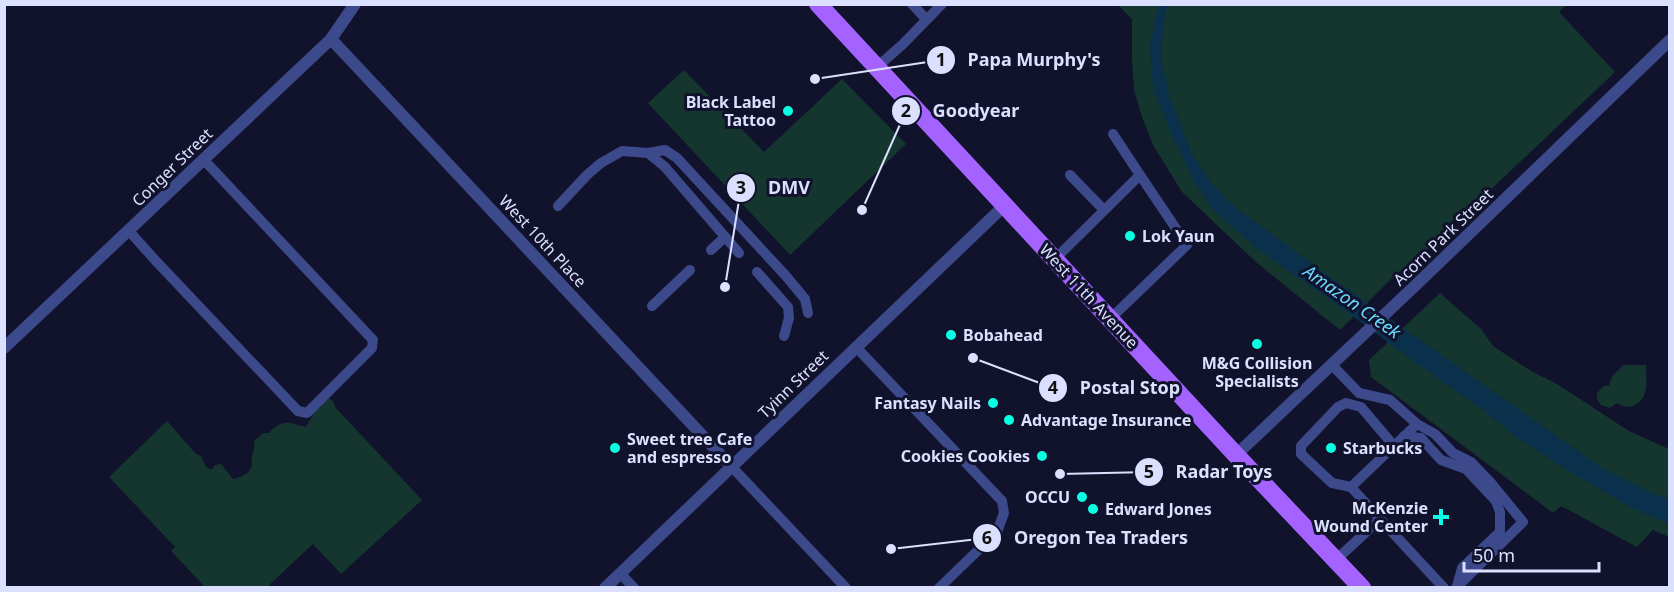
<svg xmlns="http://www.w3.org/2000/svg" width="1674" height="592" font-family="'Noto Sans',sans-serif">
  <rect width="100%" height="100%" fill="#11122c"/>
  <g fill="#14362e">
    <path d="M1118,5H1566L1559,12L1615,72L1426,251L1394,276L1340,330L1257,263L1182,192L1153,145L1142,117L1134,90L1132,61V19Z"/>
    <path d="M684,70L764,152L842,79L906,144L790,255L648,103Z"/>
    <path d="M1440,293L1482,330L1493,346L1531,371L1557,384L1629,431L1669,449V537L1653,530L1637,547L1561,506L1553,513L1371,377L1369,360Z"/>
    <path d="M1623,365H1646C1646,378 1650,398 1635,405C1629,408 1623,407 1617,403L1610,408L1601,405L1597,399V393L1604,386H1609L1612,377Z"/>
    <path d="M328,398L333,401L335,407L422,500L341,574L313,544L267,587H205L171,551L175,547L109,477L167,421L196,454L201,456L206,467L211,470L215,465L221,464L233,479C240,478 251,473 252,465C252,461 251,458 252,455C254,449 255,448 254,441L263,433H269C283,418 289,423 306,427L322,399Z"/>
  </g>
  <path fill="#0a304c" d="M1158,5H1168L1165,13L1161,58L1169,95L1191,152L1211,183L1235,207L1328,275L1602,468L1654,494L1669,499V524L1630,507L1566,469L1516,437L1486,412L1416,363L1351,315L1255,247L1213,210L1193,179L1169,129L1153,87L1150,45Z"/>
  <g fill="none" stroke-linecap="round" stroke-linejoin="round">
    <g stroke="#3c4a8b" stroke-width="10">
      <path d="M912,4L926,19"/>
      <path d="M876,68L903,44L942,4"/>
      <path d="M1113,134L1140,175"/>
      <path d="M648,153L665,150L677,158L786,276L805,299L808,313"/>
      <path d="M1070,175L1104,210"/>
      <path d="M558,206L588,174L601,163L622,151L648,153L665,167L739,253"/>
      <path d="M129,231L155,260L298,411L307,413L372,348L373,340L204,160"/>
      <path d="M711,250L725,237"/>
      <path d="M1055,259L1140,175L1187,245L1110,319"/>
      <path d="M757,272L788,307L789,318L784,336"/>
      <path d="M652,306L690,270"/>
      <path d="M856,347L1002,501L1004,513L997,532L939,588"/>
      <path d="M1332,365L1359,393L1390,400L1417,424L1351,487L1380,519"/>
      <path d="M1417,424L1435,434L1453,453L1471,462L1491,483L1523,522L1456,588"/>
      <path d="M1404,436L1421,438L1441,460L1466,469L1496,501L1500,512V532L1462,568L1457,586"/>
      <path d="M731,466L846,588"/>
      <path d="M1351,487L1332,483L1301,454V446L1338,407L1346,403L1361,407L1394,446"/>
      <path d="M1336,560L1380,519L1444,588"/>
      <path d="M620,573L634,588"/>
    </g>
    <g stroke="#3c4a8b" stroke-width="12">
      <path d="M331,39L731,466"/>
      <path d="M4,348L331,39L355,4"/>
      <path d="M1236,455L1418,283L1670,40"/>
      <path d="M605,588L1005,205"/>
    </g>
    <path stroke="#a463ff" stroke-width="18" d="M818,4L1236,455L1362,588"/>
  </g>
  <g fill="#08ffe4" stroke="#11122c" stroke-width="2">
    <circle cx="788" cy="111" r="6"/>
    <circle cx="1130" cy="236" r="6"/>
    <circle cx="951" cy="335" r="6"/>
    <circle cx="1257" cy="344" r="6"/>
    <circle cx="993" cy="403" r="6"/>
    <circle cx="1009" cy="420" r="6"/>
    <circle cx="615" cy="448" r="6"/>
    <circle cx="1331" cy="448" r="6"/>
    <circle cx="1042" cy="456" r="6"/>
    <circle cx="1082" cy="497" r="6"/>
    <circle cx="1093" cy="509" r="6"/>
    <path d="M1438 508h6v6h6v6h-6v6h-6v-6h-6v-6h6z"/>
  </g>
  <g text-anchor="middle" stroke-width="6" stroke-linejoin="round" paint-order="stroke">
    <g font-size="16" font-weight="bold" fill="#dce0ff" stroke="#11122c" text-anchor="start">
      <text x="776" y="108" text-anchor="end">Black Label<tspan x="776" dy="18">Tattoo</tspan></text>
      <text x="1142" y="242">Lok Yaun</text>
      <text x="963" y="341">Bobahead</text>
      <text x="1257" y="369" text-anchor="middle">M&amp;G Collision<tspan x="1257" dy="18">Specialists</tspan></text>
      <text x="981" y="409" text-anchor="end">Fantasy Nails</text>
      <text x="1021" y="426">Advantage Insurance</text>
      <text x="627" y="445">Sweet tree Cafe<tspan x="627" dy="18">and espresso</tspan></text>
      <text x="1343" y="454">Starbucks</text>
      <text x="1030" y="462" text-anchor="end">Cookies Cookies</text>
      <text x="1070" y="503" text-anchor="end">OCCU</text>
      <text x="1428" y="514" text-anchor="end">McKenzie<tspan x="1428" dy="18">Wound Center</tspan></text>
      <text x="1105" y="515">Edward Jones</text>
    </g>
    <g font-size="16" fill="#dce0ff" stroke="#11122c">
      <text transform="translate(172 167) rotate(-44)" y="6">Conger Street</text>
      <text transform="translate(1443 237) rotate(-44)" y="6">Acorn Park Street</text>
      <text transform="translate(543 241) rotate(47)" y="6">West 10th Place</text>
      <text transform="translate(1089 296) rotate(47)" y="6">West 11th Avenue</text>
      <text transform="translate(793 384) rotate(-44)" y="6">Tyinn Street</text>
    </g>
    <g font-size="18" font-style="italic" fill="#6ad9ff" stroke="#11122c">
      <text transform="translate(1352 302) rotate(35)" y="6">Amazon Creek</text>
    </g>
  </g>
  <path fill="none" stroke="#dce0ff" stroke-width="2" d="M815 79L941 60M862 210L906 111M725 287L741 188M973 358L1053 388M1060 474L1149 472M891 549L987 538"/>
  <g fill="#dce0ff" stroke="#11122c" stroke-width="2">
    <circle cx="815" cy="79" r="6"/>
    <circle cx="862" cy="210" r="6"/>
    <circle cx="725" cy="287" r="6"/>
    <circle cx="973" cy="358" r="6"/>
    <circle cx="1060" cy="474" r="6"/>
    <circle cx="891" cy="549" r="6"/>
    <circle cx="941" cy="60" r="15"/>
    <circle cx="906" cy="111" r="15"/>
    <circle cx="741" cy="188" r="15"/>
    <circle cx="1053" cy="388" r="15"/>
    <circle cx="1149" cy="472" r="15"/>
    <circle cx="987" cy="538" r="15"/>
  </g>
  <g font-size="18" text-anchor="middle" font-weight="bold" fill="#111">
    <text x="941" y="66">1</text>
    <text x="906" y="117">2</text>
    <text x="741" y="194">3</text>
    <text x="1053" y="394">4</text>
    <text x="1149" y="478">5</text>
    <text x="987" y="544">6</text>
  </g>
  <g font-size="18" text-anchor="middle" font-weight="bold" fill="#dce0ff" stroke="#11122c" stroke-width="6" stroke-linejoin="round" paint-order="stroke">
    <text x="1034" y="66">Papa Murphy's</text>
    <text x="976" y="117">Goodyear</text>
    <text x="789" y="194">DMV</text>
    <text x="1130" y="394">Postal Stop</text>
    <text x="1224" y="478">Radar Toys</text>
    <text x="1101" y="544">Oregon Tea Traders</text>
  </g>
  <rect width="1674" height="592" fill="none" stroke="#dce0ff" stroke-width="12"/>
  <path d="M1464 562v9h135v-9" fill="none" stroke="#dce0ff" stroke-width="3"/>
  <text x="1473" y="562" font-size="18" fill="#dce0ff" stroke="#11122c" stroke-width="4.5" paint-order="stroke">50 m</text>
</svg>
